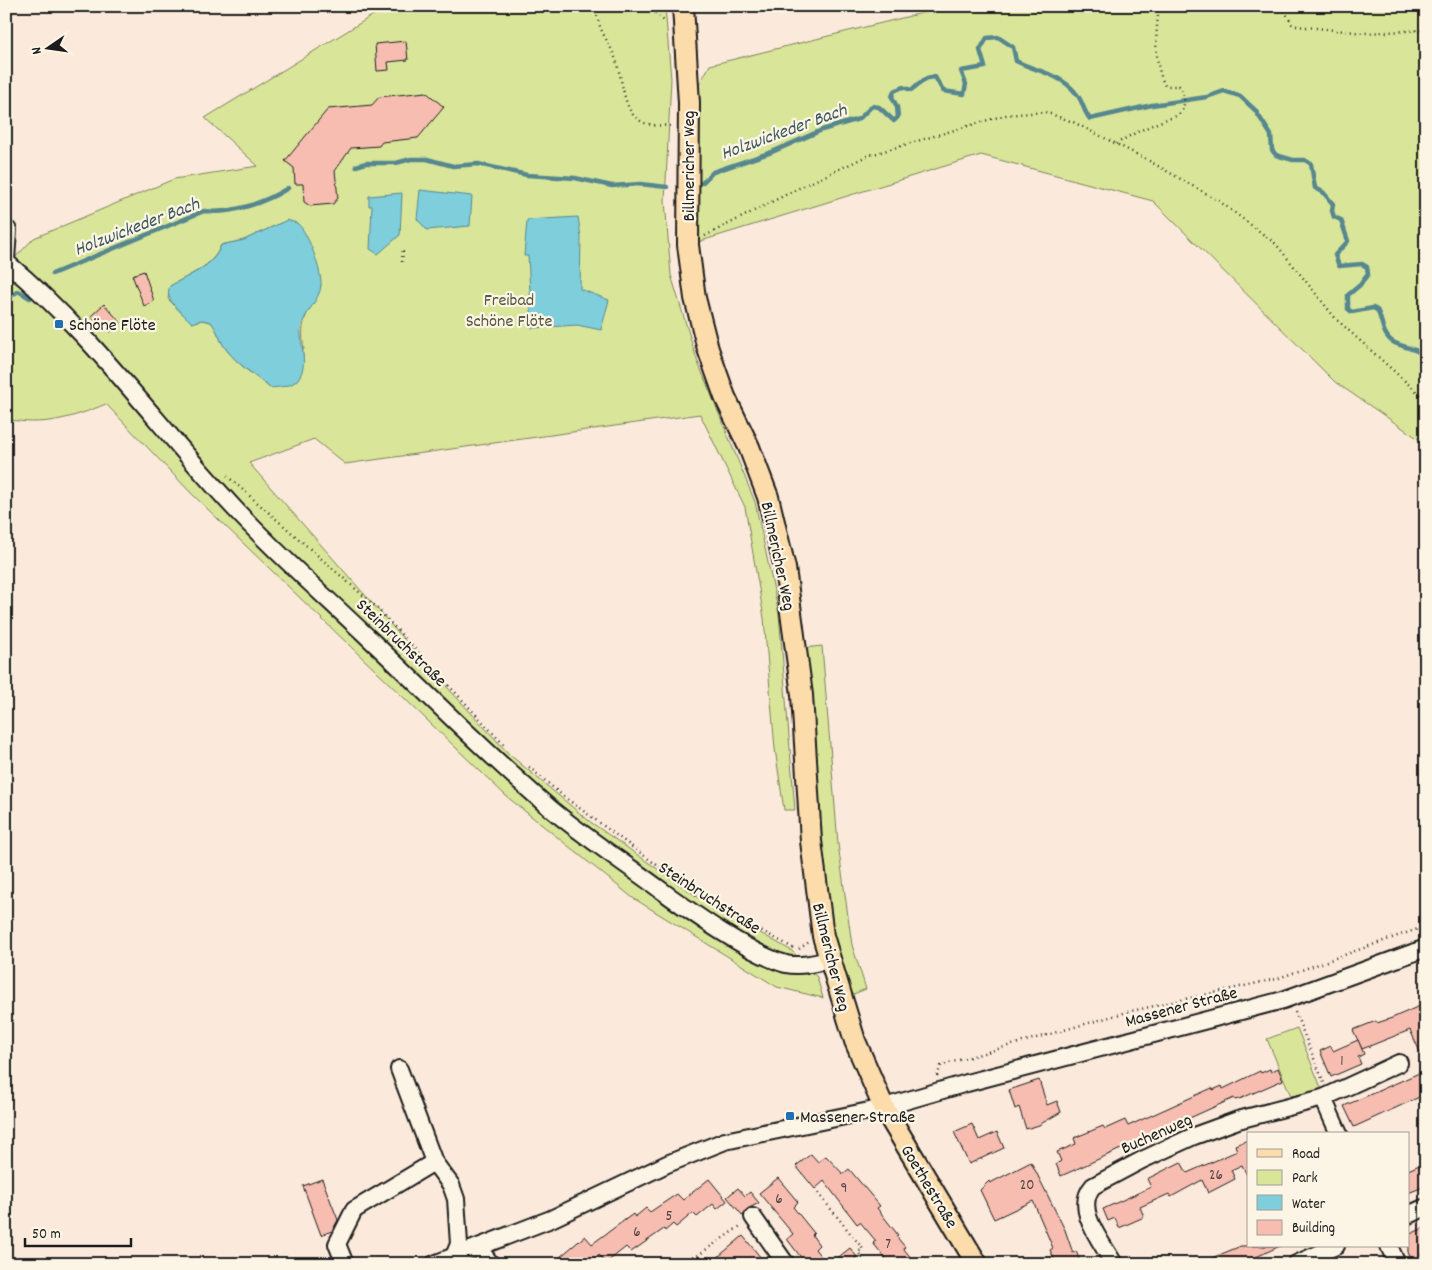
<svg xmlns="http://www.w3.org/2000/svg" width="1432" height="1270" font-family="Dekko,sans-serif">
  <rect width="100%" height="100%" fill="#fbeadb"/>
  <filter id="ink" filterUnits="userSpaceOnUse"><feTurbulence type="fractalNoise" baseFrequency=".02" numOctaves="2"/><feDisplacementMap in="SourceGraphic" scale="10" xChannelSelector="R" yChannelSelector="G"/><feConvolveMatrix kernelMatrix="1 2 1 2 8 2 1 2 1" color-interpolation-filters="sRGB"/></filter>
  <g filter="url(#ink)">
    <g fill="#d9e699" stroke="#7a815a" fill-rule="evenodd">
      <path d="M388,6H665L671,79L665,201L671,275L697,360L755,502L779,614L795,810H784L775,749L764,618L745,507L700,414L345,464L314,439L249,463L423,661L510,755L589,821L699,898L792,951L817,977L823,998L777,987L633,898L506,796L192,494L106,404C72,418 43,427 6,419V267L34,238L174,179L258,166L205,118ZM281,223L321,286C308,311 299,321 304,349L270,388C255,376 237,364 226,349C219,340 218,330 211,322L202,320L192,323L168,299L170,286C188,275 213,267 221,245L244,240Z"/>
      <path d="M951,6H1426V444L1335,382L1153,201L981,155L688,245L689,103L710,65Z"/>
      <path d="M822,646L838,844L852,945L866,989L851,995L833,935L818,840L804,648Z"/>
      <path d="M1297,1028L1322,1090L1291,1096L1267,1039Z"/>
    </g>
    <g fill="#7fcedc" stroke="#57878f">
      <path d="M420,190L472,196L470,226L427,230L417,219Z"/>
      <path d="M402,193L400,235L378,254L370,249L372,206H369V196Z"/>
      <path d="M578,217L581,237L580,289L609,300L601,330L577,325L532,328L528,256H524L527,220Z"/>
      <path d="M287,220C290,221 295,222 298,224C308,232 322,272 321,285C320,301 302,314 301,330C300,346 309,365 298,379C292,387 279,387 270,388C255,375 238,365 226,349C219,340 218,330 211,322L202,320L192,323C182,312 163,301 170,286C188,275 214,267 221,245L244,240Z"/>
    </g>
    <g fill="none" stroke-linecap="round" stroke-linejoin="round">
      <g stroke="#57878f" stroke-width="4.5">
        <path d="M356,166L366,163H396L411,159H427L453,166L478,164L527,175L575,178L612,186L640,184L667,187"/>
        <path d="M702,183L713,172L772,152L822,130L859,119L872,106L879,107L894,121L898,117L897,107L892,97L894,91L903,87L911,90L927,78L935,77L943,91L964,94L966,84L961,71L985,67L980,50L987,38L998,37L1013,47L1016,61C1035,71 1061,74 1075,92C1083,100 1083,111 1090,119L1152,105L1207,97L1224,91L1240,96L1255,110L1271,135L1272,150L1276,155L1293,160H1305L1311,164L1315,188L1323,192L1333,204L1332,211L1334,217L1341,220L1348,241L1335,255L1339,266L1362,264L1367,267L1368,274L1360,285L1348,295V309L1352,312L1373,308L1377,310C1383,320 1381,334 1393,342C1404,348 1418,348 1426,358"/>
        <path d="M52,274L204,211C230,215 266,202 288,188"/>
        <path d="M6,300L18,291L30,298"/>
      </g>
    </g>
    <g fill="#f7bdb1" stroke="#1c1c1c">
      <path d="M406,41L408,60L388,62L389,70L377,71L375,44Z"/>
      <path d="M426,92L444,107L418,138L382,142L379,146L351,148L335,171L338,198L333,204L310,206L304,202L303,184H295L294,168L285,161L328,109L372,105L379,97Z"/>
      <path d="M144,271L154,301L144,306L132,275Z"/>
      <path d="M104,304L121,323L110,332L107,328L104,331L91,316Z"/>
      <path d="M1422,1005L1426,1014V1065L1410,1030L1362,1049L1353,1030L1376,1021L1377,1023L1392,1018Z"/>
      <path d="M1358,1040L1364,1054L1358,1057L1361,1064L1331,1077L1320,1051L1331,1046L1333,1051Z"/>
      <path d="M1278,1068L1283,1080L1276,1083L1242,1098L1235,1100L1234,1098L1061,1176L1056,1164L1061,1161L1057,1152L1076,1144L1074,1138L1103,1126L1105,1129L1125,1120L1128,1126L1212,1088L1213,1090L1222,1086L1223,1089L1260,1071L1261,1073L1270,1069L1271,1072Z"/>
      <path d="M1426,1070V1094L1354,1127L1344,1106Z"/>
      <path d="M1039,1080L1047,1105L1057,1101L1061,1112L1039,1125L1026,1129L1019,1107L1015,1109L1009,1090Z"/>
      <path d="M972,1124L979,1140L997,1132L1004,1148L969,1164L954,1132Z"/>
      <path d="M1248,1140V1177L1242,1165L1231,1170L1235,1179L1208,1193L1202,1180L1171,1197L1169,1194L1140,1207L1144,1217L1119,1228L1115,1218L1108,1221L1103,1209L1151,1187L1147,1179L1181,1162L1187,1173L1237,1151L1235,1145Z"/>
      <path d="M811,1154L818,1162L826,1156L843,1174L849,1169L880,1206L877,1208L898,1235L896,1236L905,1247L903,1248L916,1264H890L873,1243L876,1241L860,1222L857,1224L824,1181L815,1189L796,1166Z"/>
      <path d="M1031,1162L1065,1230L1073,1253L1076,1251L1081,1264H1047L1055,1261L1050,1250L1053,1248L1033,1201L994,1219L980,1190L989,1181L990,1183Z"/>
      <path d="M1426,1162V1186L1408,1193V1170Z"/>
      <path d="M778,1178L798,1202L793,1207L814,1233L812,1235L819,1245L815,1249L827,1264H806L787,1239L793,1234L759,1193Z"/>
      <path d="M322,1179L338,1220L332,1231L321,1235L303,1186Z"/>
      <path d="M709,1179L727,1201L717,1209L713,1204L697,1217L693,1213L676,1227L673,1224L665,1231L664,1229L631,1252L626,1247L606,1263L599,1255L587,1264H565L560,1257L585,1236L592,1244L633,1214L635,1217L646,1208L650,1212L677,1194L683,1200Z"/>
      <path d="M738,1188L745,1196L750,1192L759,1203L747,1209L743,1216L727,1197Z"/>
      <path d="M1426,1227V1252L1421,1254L1424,1261L1413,1264L1408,1252V1235Z"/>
      <path d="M743,1236L766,1264H723L718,1257Z"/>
      <path d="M1241,1246H1280L1241,1264H1197Z"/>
      <path d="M850,1248L857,1257L849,1264H830Z"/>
    </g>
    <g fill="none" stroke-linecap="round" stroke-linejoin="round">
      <defs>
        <g id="minor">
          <path d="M6,230H8L6,260"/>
          <path d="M6,262C93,334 158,427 235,509C279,556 327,598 374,643C433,699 490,757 551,809C585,837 623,862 658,888C690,911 749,954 786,964C800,967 816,963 829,960"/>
          <path d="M399,1069L434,1162L451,1185L456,1199L459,1244L454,1256"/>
          <path d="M1323,1098L1339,1134"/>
          <path d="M1408,1215L1426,1207"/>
          <path d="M753,1217L786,1264"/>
          <path d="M1389,1246L1397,1264"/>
          <path d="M478,1248L491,1264"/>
          <path d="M345,1264L337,1244L354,1210L434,1162"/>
          <path d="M434,1264L551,1219L667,1164L725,1141L874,1110L967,1083L1283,1000L1426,948"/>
          <path d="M1114,1264C1102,1242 1073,1209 1093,1186L1142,1160L1194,1136L1238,1120L1323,1098L1399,1063"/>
          <path d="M1296,1264L1336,1246"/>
        </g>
        <path id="major" d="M683,6L689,103L688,245L695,298L708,349L725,397L749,447L768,497L785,568L802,695L811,841L823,936L855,1041L884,1108L977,1264"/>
      </defs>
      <use href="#minor" stroke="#1c1c1c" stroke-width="20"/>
      <use href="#major" stroke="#1c1c1c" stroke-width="24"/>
      <g stroke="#1c1c1c" stroke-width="2.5" stroke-dasharray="1 4" stroke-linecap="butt">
        <path d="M595,6C597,14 598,22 601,29C606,41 614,51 617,64C628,103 623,130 674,125"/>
        <path d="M648,6L666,23"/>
        <path d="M1282,6L1292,24L1297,26L1364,33L1426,30"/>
        <path d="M378,7V6"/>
        <path d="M1116,144C1132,134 1149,126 1167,119C1171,118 1178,116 1181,112C1186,105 1185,92 1179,86H1165C1153,61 1156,34 1159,6"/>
        <path d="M705,236L799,188L867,156L1005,115L1045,112L1073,122L1144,158L1219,201L1276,244L1336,319L1426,400"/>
        <path d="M402,262L403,247"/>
        <path d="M227,476L374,605L506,747"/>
        <path d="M529,767L563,796L699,896L793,948"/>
        <path d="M799,949L809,942"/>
        <path d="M1295,1012L1324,1083"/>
        <path d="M937,1076L941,1066L949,1063L1127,1012L1276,979L1426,926"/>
        <path d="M818,1193L863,1249L858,1252L866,1264"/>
        <path d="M685,1264L742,1225"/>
      </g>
      <use href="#minor" stroke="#fcf5e5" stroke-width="16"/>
      <use href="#major" stroke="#fddcac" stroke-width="20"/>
    </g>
  </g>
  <g fill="#1f6fb2" stroke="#fcf5e5" stroke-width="2">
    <rect x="54" y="319" width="10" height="10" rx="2.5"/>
    <rect x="785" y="1111" width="10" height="10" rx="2.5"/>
  </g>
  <g text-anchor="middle" stroke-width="4.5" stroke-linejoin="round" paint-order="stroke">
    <g font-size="15" fill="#534441">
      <text x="1342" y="1065">1</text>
      <text x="1216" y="1179">26</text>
      <text x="1027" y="1189">20</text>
      <text x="844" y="1192">9</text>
      <text x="779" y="1203">6</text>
      <text x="669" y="1220">5</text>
      <text x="637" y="1236">6</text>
      <text x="888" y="1248">7</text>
    </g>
    <g font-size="18" fill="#1c1c1c" stroke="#fcf5e5">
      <text transform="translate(688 166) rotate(-90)" y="6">Billmericher Weg</text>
      <text transform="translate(779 556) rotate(78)" y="6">Billmericher Weg</text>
      <text transform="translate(402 642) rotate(44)" y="6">Steinbruchstraße</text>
      <text transform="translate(710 897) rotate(33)" y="6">Steinbruchstraße</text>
      <text transform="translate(832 957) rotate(76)" y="6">Billmericher Weg</text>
      <text transform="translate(1181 1006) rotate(-15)" y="6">Massener Straße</text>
      <text transform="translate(1156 1133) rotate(-24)" y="6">Buchenweg</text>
      <text transform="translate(930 1186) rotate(59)" y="6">Goethestraße</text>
    </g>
    <g font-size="18" fill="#555942" stroke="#fcf5e5">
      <text x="509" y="305">Freibad<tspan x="509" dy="21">Schöne Flöte</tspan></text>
    </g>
    <g font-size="18" fill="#1c1c1c" stroke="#fcf5e5" text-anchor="start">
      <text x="69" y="330">Schöne Flöte</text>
      <text x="800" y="1122">Massener Straße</text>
    </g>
    <g font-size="19" font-style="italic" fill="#3f5a5f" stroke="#fcf5e5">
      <text transform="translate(783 130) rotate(-20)" y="7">Holzwickeder Bach</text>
      <text transform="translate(136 225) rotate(-21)" y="7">Holzwickeder Bach</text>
    </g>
  </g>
  <rect width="1432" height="1270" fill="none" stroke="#fcf5e5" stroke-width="25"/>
  <rect x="12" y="12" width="1407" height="1245" fill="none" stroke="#1c1c1c" stroke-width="2" filter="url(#ink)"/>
  <rect x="1247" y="1132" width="162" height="115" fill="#fcf5e5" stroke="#a29e95"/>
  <rect x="1257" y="1149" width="25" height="8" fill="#fddcac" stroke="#a29e95"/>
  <text x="1292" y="1158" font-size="15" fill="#1c1c1c">Road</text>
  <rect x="1257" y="1170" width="25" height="15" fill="#d9e699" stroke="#a29e95"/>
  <text x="1292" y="1182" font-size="15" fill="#1c1c1c">Park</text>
  <rect x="1257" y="1195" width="25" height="15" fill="#7fcedc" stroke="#a29e95"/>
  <text x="1292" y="1208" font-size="15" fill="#1c1c1c">Water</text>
  <rect x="1257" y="1220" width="25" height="15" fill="#f7bdb1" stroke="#a29e95"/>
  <text x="1292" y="1232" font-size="15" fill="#1c1c1c">Building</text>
  <g transform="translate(48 48) rotate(257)" stroke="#fcf5e5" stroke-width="4" paint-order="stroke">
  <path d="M0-4L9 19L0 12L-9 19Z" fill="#1c1c1c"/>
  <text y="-8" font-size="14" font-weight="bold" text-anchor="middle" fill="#1c1c1c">N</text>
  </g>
  <path d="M25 1238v8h106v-8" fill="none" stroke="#1c1c1c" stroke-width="2.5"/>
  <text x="32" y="1238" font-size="15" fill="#1c1c1c" stroke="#fcf5e5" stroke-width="4" paint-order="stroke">50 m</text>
</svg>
